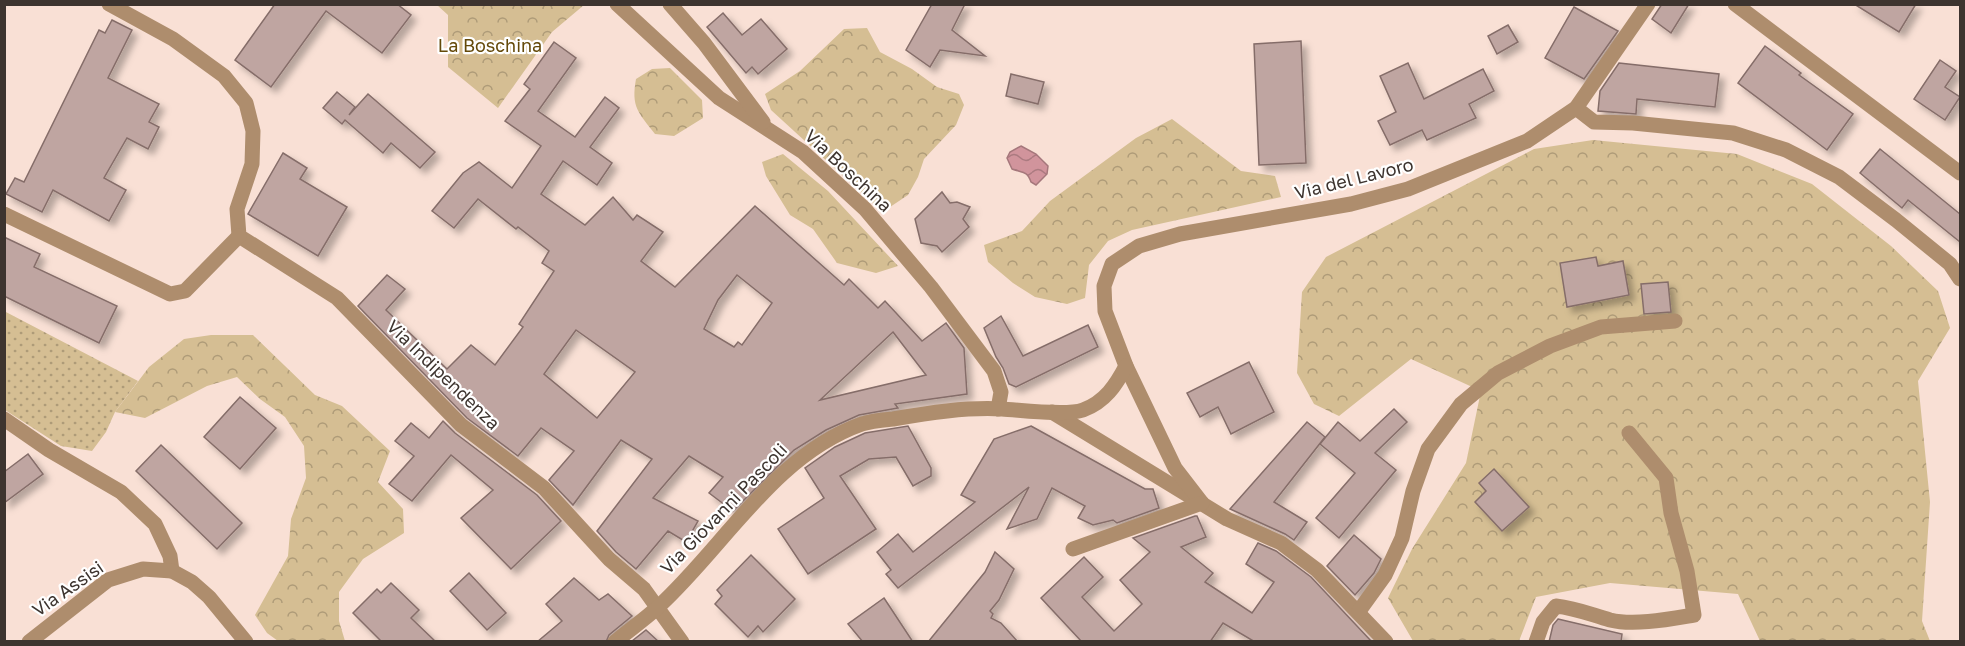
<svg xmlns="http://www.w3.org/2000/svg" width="1965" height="646" font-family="'Golos Text',sans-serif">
  <defs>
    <pattern id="grass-dots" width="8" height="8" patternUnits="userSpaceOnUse" patternTransform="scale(1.5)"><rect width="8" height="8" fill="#d5be93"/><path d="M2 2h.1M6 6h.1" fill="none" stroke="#ae9b78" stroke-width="1.8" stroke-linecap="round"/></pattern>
    <pattern id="forest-crowns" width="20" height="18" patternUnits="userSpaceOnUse" patternTransform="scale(1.5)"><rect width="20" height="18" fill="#d5be93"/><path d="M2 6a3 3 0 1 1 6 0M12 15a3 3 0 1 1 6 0" fill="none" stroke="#ae9b78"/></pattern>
    <pattern id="water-waves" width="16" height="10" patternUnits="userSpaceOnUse" patternTransform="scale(1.5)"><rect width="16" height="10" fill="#d1949c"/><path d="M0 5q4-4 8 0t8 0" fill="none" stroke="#ab7a80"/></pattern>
    <filter id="shadow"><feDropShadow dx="5.5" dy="5.5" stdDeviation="3" flood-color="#0004"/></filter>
  </defs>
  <rect width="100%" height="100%" fill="#f9e0d5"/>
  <path fill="url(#grass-dots)" d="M4,311L138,381L115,412L106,432L92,451L61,446L5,410Z"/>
  <g fill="url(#forest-crowns)">
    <path d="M437,5H584L552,32L498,108L448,67V15Z"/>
    <path d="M867,28L880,52L912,69L937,87L959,94L964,105L956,125L924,159L918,177L908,195L887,209L876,206L771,110L765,94L800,71L844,29Z"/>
    <path d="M670,68L702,100L703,118L674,136L655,134C638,112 631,107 636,79L652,69Z"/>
    <path d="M1172,119L1241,171L1275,176L1281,197L1132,230L1108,241L1089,265L1085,298L1067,304L1035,297L1013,283L988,262L984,245L1022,231L1050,201L1136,138Z"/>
    <path d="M1593,140L1737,154L1812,184L1891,246L1938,291L1950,328L1918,381L1930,502L1922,621L1930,641H1760L1738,594L1610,583L1536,597L1519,641H1413L1388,598L1412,549L1466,463L1481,391L1411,359L1339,416L1314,404L1297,373L1302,292L1326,257L1534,149Z"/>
    <path d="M783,154L828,191L898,266L876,273L837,263L813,229L790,215L766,176L762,162Z"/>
    <path d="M211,335H253L315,395L342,406L390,451L378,482L403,509L404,533L363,559L339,592V621L345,641H278L267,633L255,615L288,556L291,519L306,478L304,446L285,417L260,399L237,377L207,386L145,418L115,412L149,367L184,339Z"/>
  </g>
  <path fill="url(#water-waves)" stroke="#a5777b" stroke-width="1.5" d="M1021,146L1036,154L1048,166L1047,174L1036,185L1031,182C1027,170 1022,173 1012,169L1007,158L1010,152Z"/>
  <g fill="#bfa5a1" stroke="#856d69" stroke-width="1.5" fill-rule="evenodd" filter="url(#shadow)">
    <path d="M275,4H397L411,15L382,53L326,11L271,87L235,60Z"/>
    <path d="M932,4H965L952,30L985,56L940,50L930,67L906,50Z"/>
    <path d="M1662,4H1689L1671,33L1652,19Z"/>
    <path d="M1854,4H1916L1899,32Z"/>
    <path d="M1574,7L1618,31L1584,79L1545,58Z"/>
    <path d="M723,13L742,35L761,19L787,49L758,74L752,67L746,73L707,27Z"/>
    <path d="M112,20L132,30L108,78L159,104L149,122L159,127L148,149L127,138L104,178L126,190L109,221L53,190L42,212L6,194L15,178L24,182L99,30L105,33Z"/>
    <path d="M1508,25L1518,42L1497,54L1488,36Z"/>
    <path d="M1301,41L1306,163L1259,165L1254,44Z"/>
    <path d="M554,42L576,58L538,111L575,137L605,97L619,108L590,147L612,163L597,185L563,161L541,194L585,225L613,197L633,220L637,215L663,232L641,261L675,287L755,206L844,285L849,279L878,308L885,301L922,341L946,323L964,348L967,394L895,404L898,408L859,415L826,430L794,450L733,511L709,493L723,477L689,456L653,498L698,521L686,542L668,531L636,569L616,552L597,531L652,459L621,440L573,505L549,480L574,451L541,428L518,456L467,418L358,306L387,275L405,289L386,310L447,369L471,345L495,365L523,327L519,324L554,271L542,263L549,251L518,227L516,229L478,199L454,228L432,211L463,173L479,162L512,188L541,146L505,121L530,89L524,84ZM737,275L772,303L742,345L738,342L734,347L704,329L718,300ZM576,330L635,372L597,418L544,374ZM893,332L926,375L820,400Z"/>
    <path d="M1765,46L1801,73L1799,75L1853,114L1827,150L1738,83Z"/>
    <path d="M1940,60L1956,71L1945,87L1960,97L1945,120L1914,99Z"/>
    <path d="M1408,63L1424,99L1483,69L1494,91L1469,104L1476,118L1427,140L1422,130L1390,145L1378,121L1396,112L1380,76Z"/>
    <path d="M1619,63L1719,74L1715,107L1637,99L1636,114L1598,111L1600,91Z"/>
    <path d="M1011,74L1044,82L1038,104L1006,96Z"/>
    <path d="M337,92L355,107L349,115L368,94L435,152L420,168L391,143L383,153L345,120L342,124L323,108Z"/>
    <path d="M1880,149L1960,214V242L1908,200L1902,208L1860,173Z"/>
    <path d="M283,153L307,168L300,179L347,207L318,256L248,214Z"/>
    <path d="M942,192L950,203L957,202L970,207L963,219L969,227L942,252L937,246L921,243L915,219Z"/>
    <path d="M4,237L40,254L34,267L117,306L99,343L4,296Z"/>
    <path d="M1596,257L1598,266L1623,261L1629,295L1567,307L1560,263Z"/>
    <path d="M1668,282L1671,312L1644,314L1641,284Z"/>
    <path d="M1001,316L1023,356L1088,325L1098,347L1016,387L1009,384L1003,368L996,357L984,328Z"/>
    <path d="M1249,362L1274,412L1231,434L1218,407L1200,417L1187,393Z"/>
    <path d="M240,397L276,428L240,469L204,437Z"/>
    <path d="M1394,409L1407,422L1375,453L1396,470L1339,538L1316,518L1355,473L1320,444L1338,422L1360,441Z"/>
    <path d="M443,421L455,433L537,495L561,521L511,569L461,518L493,490L451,455L412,501L389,484L414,456L395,441L411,423L429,438Z"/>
    <path d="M1307,422L1325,437L1274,502L1307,522L1294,540L1285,534L1230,509Z"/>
    <path d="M908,426L931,468V476L913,486L896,457L869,459L840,476L876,529L808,574L778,529L824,498L805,468L835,447L865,433Z"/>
    <path d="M1031,426L1145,489H1153L1159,508L1117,523L1113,520L1093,525L1078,518L1085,506L1052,488L1037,519L1007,529L1029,487L898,588L886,574L891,570L877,552L898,534L913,552L975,502L961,495L994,439Z"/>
    <path d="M161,445L242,523L217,549L136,471Z"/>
    <path d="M28,454L43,474L4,503V472Z"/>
    <path d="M1494,469L1529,507L1502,531L1475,502L1486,491L1479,483Z"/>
    <path d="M1195,516H1197L1206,537L1181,547L1213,573L1205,582L1252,613L1274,582L1246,564L1258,543L1276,551L1311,577L1372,642H1255L1223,623L1210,642H1082L1041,598L1084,557L1103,577L1082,597L1114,631L1142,604L1120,580L1150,552L1133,538Z"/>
    <path d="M1354,535L1381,559L1374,573L1355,595L1327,566Z"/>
    <path d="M995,552L1014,569L999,600L990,611L993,614L991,618L1001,623L1018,642H928L985,572Z"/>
    <path d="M751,555L795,599L763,632L758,626L748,637L715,604L722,596L717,590Z"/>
    <path d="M469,573L506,613L487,630L450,591Z"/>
    <path d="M574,578L599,600L608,594L632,616L609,635L606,642H537L562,621L546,604Z"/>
    <path d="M391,583L419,610L411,618L436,642H382L353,613L377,589L381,593Z"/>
    <path d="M884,598L913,642H863L848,624Z"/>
    <path d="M1558,619L1622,634L1621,642H1549L1553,625Z"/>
    <path d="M646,630L659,642H631L632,641Z"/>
  </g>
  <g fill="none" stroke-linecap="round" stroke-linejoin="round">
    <g stroke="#ae8d6d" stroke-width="15">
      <path d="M109,4L173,39L224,76L246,103L253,131L252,164L237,209L239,236L337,298L461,425L544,488L609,559L644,589L682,642"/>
      <path d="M617,4L719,98L803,152L865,209L931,287L994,371L1001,392L998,409"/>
      <path d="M670,4L704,43L763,122"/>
      <path d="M1735,4L1960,173"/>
      <path d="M1576,108L1594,122L1633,123L1733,133L1786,150L1839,177L1896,220L1950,264L1960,279"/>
      <path d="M4,214L170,294L185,291L239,236"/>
      <path d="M1052,412L1227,519L1281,543L1317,570L1386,642"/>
      <path d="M4,419L49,450L121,492L155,524L170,556L172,571"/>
      <path d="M1202,503L1175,468L1126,366L1105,311L1104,286L1112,264L1139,246L1180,234L1351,204L1408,189L1527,141L1576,108L1648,4"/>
      <path d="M1073,549L1202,503"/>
      <path d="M1359,611L1385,575L1402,538L1413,491L1428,449L1461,404L1498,373L1550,346L1601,327L1675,321"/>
      <path d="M29,642L108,580L143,569L172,571L192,582L209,597L246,642"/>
      <path d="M615,642C629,630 644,620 658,607C724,547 774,455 862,424C871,421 883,420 893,419C928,413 966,407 1002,409C1021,410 1066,416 1083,410C1105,402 1116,385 1126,366"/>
      <path d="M1536,642L1543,622L1556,606C1576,608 1592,615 1610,620C1634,626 1670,619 1694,615L1687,571L1671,513L1666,478L1629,433"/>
    </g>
  </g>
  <g text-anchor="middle" stroke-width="4.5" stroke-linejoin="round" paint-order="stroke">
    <g font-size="18" fill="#644909" stroke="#fff">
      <text x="490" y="52">La Boschina</text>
    </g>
    <g font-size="18" fill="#3d342f" stroke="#fff">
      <text transform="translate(848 171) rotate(43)" y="6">Via Boschina</text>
      <text transform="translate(1354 179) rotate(-14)" y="6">Via del Lavoro</text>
      <text transform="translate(443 375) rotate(44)" y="6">Via Indipendenza</text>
      <text transform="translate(724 509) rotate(-46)" y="6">Via Giovanni Pascoli</text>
      <text transform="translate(68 589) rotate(-35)" y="6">Via Assisi</text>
    </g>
  </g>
  <rect width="1965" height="646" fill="none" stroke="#3d342f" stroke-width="12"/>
</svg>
